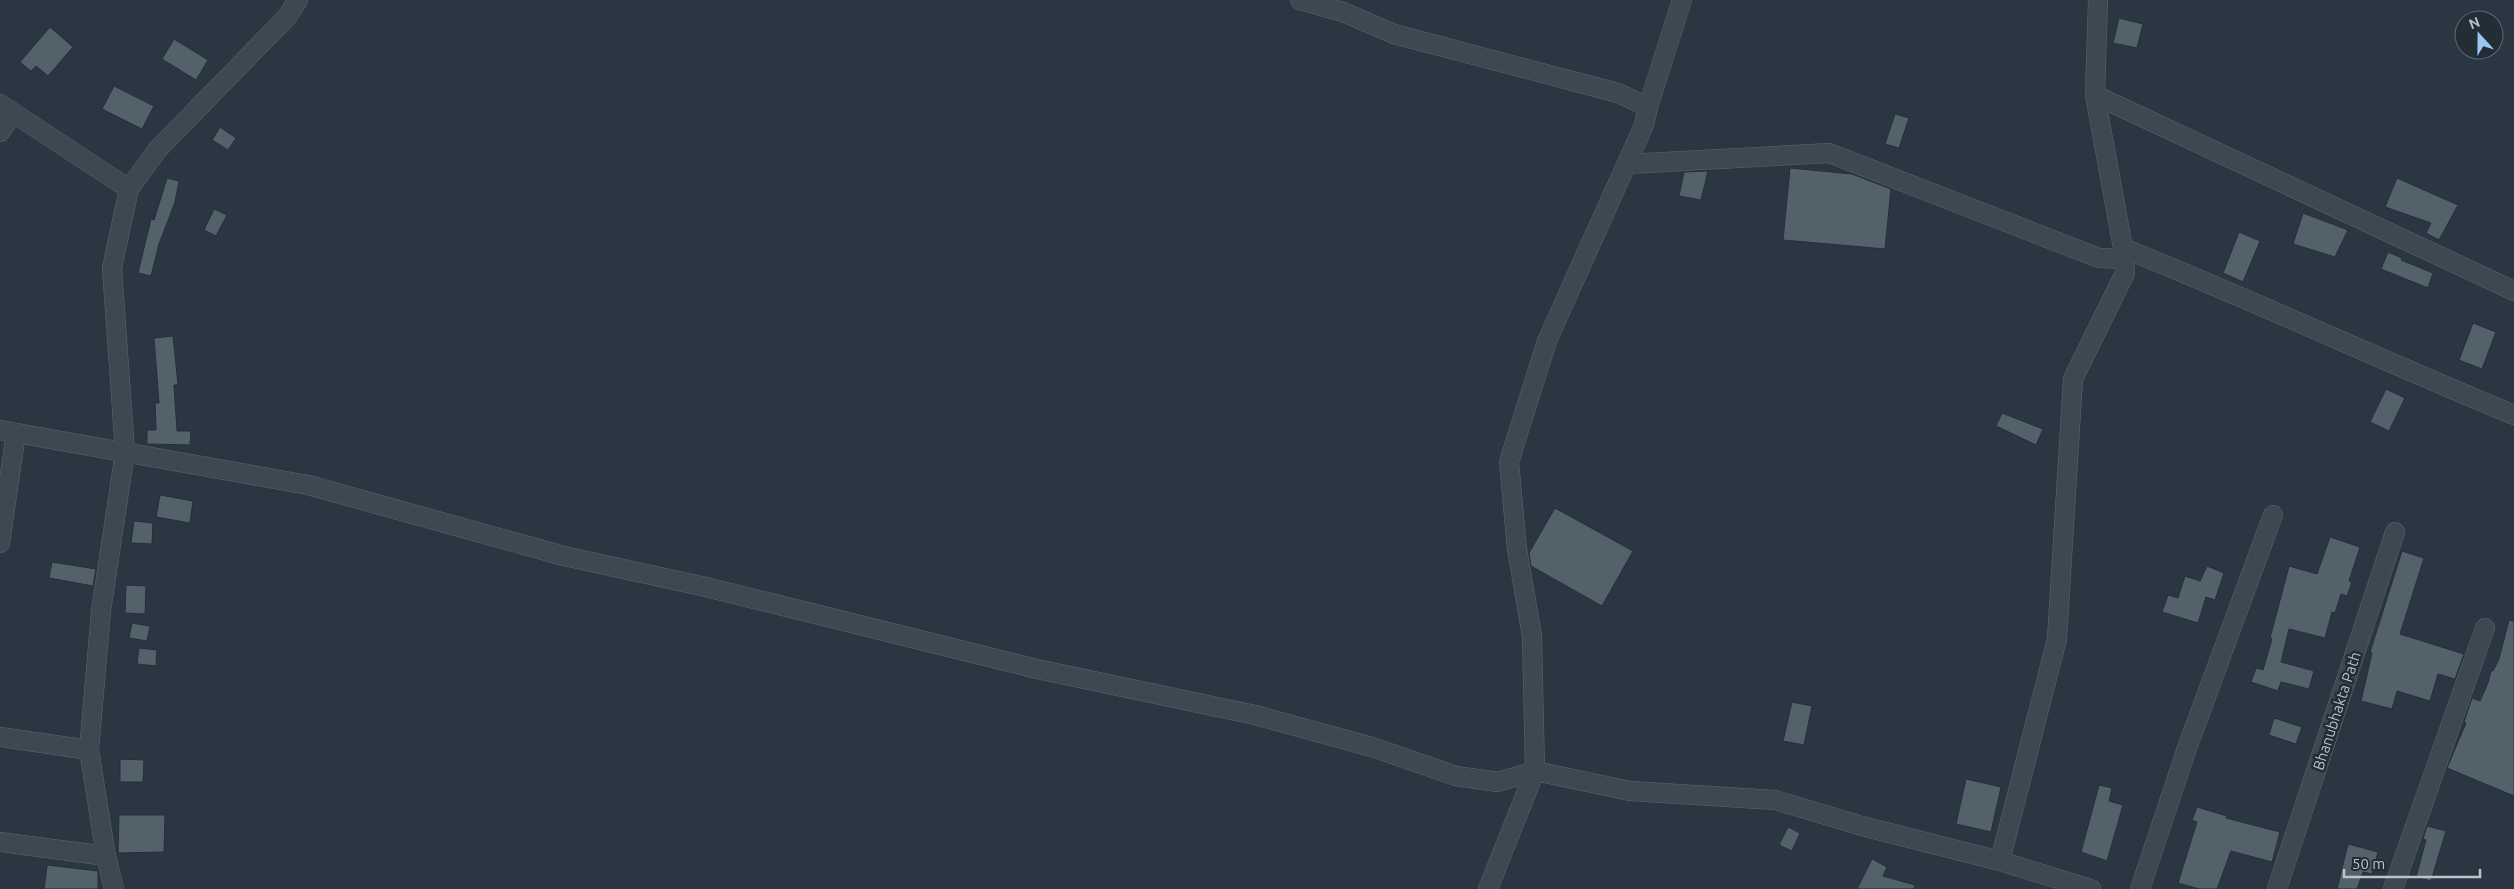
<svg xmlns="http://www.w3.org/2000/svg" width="2514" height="889" font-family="Ubuntu,sans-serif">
  <rect width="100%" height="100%" fill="#2a3641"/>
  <g fill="#53616b" stroke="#242f38">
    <path d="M2119,18L2143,24L2137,48L2113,43Z"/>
    <path d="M50,27L73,47L48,76L36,66L31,71L20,62Z"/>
    <path d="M174,39L208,60L196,80L162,59Z"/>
    <path d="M114,86L154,106L142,129L102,109Z"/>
    <path d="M1895,114L1909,118L1899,148L1885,144Z"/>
    <path d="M220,127L236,138L228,150L212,140Z"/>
    <path d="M1790,168L1852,174L1891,189L1885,249L1783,240Z"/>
    <path d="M1708,171L1701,200L1679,196L1684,172Z"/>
    <path d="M167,178L179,181L175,202L159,244L151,276L138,273L151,219L154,220Z"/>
    <path d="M2397,178L2458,205L2439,240L2426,233L2431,223L2385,207Z"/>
    <path d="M214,209L227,215L216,236L204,230Z"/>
    <path d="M2303,213L2348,230L2335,257L2293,244Z"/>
    <path d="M2239,232L2260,241L2243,282L2223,273Z"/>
    <path d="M2388,252L2402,258L2401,260L2433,273L2428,288L2381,269Z"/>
    <path d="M2473,323L2496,332L2482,369L2459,360Z"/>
    <path d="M173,336L178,385H174L177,431H191L190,445L147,444V430H156L155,403H159L154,338Z"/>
    <path d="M2386,389L2405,398L2389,431L2370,422Z"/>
    <path d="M2002,413L2043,429L2036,445L1996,426Z"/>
    <path d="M160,495L193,501L190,523L156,517Z"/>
    <path d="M1555,508L1633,551L1602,606L1531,566L1529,553Z"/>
    <path d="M134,521L153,523L152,544L131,543Z"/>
    <path d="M2330,537L2360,547L2349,581L2352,582L2347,596L2341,594L2335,613L2332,612L2325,638L2289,629L2281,662L2314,671L2309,689L2281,682L2278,691L2251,682L2256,668L2263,670L2272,639L2270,638L2289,566L2317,574Z"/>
    <path d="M2402,551L2424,558L2400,634L2464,654L2455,679L2438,674L2430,701L2397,691L2392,709L2361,701L2372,653L2370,652Z"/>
    <path d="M52,562L96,569L93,586L49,578Z"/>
    <path d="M2207,566L2224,573L2215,600L2206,597L2198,623L2162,612L2168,595L2178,598L2185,576L2200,581Z"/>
    <path d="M126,585L146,586L145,614L125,613Z"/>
    <path d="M2509,620L2514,621V796L2447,768L2466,723L2464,722L2472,698L2480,701L2488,683L2491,671H2493L2499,659Z"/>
    <path d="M132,623L150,626L147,641L129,638Z"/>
    <path d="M139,648L157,650L156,666L137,664Z"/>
    <path d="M1792,702L1812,706L1804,745L1783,741Z"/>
    <path d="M2274,718L2302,727L2296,744L2269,735Z"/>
    <path d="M120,759L144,760L143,782H120Z"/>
    <path d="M1966,779L2001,787L1991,832L1956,824Z"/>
    <path d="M2099,785L2112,788L2109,801L2123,805L2107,861L2081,852Z"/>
    <path d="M2197,807L2227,816L2226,818L2280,832L2272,862L2231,851L2217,889H2199L2178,883L2197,822L2192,820Z"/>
    <path d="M119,815H165L164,852L118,853Z"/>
    <path d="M2427,826L2446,831L2431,881L2416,877L2426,840L2423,839Z"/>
    <path d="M1788,827L1800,833L1792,851L1779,845Z"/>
    <path d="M2348,844L2378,852L2372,874L2363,872L2357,889H2337Z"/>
    <path d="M1872,859L1887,867L1883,876L1915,885L1914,889H1857Z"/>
    <path d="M47,865L98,871V889H44Z"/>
  </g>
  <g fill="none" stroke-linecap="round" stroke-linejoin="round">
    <defs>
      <g id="street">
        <path d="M1300,0L1343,12L1394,34L1618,93L1648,107"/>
        <path d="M2095,95L2514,291"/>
        <path d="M0,104L129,189"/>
        <path d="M0,132L13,113"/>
        <path d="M1627,164L1829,153L2099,258L2123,259"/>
        <path d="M2123,248C2255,301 2383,361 2514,415"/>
        <path d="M0,430L308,485L564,556L706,587L1037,669L1255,715L1372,747L1456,776L1498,782L1535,771L1630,791L1775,800L1862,826L2000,861L2091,889"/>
        <path d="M0,543L16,433"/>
        <path d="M0,737L89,750"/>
        <path d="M0,842L106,856"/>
        <path d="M2000,861L2057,639L2073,379L2125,273L2123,248L2095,95L2098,0"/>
        <path d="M114,889L106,856L89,750L101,611L125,452L112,268L129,189L158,149L287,17L298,0"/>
        <path d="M1488,889L1535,771L1532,636L1517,549L1509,462L1547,341L1644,125L1648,107L1682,0"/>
        <path d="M2140,889L2187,748L2273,515"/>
        <path d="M2277,889L2395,532"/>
        <path d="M2393,889L2485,628"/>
      </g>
    </defs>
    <use href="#street" stroke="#5c666e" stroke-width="20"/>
    <use href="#street" stroke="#3e4851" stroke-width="19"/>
  </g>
  <g text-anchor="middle" stroke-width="5" stroke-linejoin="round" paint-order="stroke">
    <g font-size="15" fill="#bbc3cb" stroke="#222d36">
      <text transform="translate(2337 711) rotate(-72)" y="5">Bhanubhakta Path</text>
    </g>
  </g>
  <g transform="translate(2479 35) rotate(339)"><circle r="24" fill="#222d36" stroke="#5f6972"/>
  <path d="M0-4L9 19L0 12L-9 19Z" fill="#9bc6ef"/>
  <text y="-8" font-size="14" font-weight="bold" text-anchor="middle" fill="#bbc3cb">N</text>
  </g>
  <path d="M2344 869v8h136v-8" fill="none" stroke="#bbc3cb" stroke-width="2.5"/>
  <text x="2352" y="869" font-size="15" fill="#bbc3cb" stroke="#222d36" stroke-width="4" paint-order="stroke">50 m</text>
</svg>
